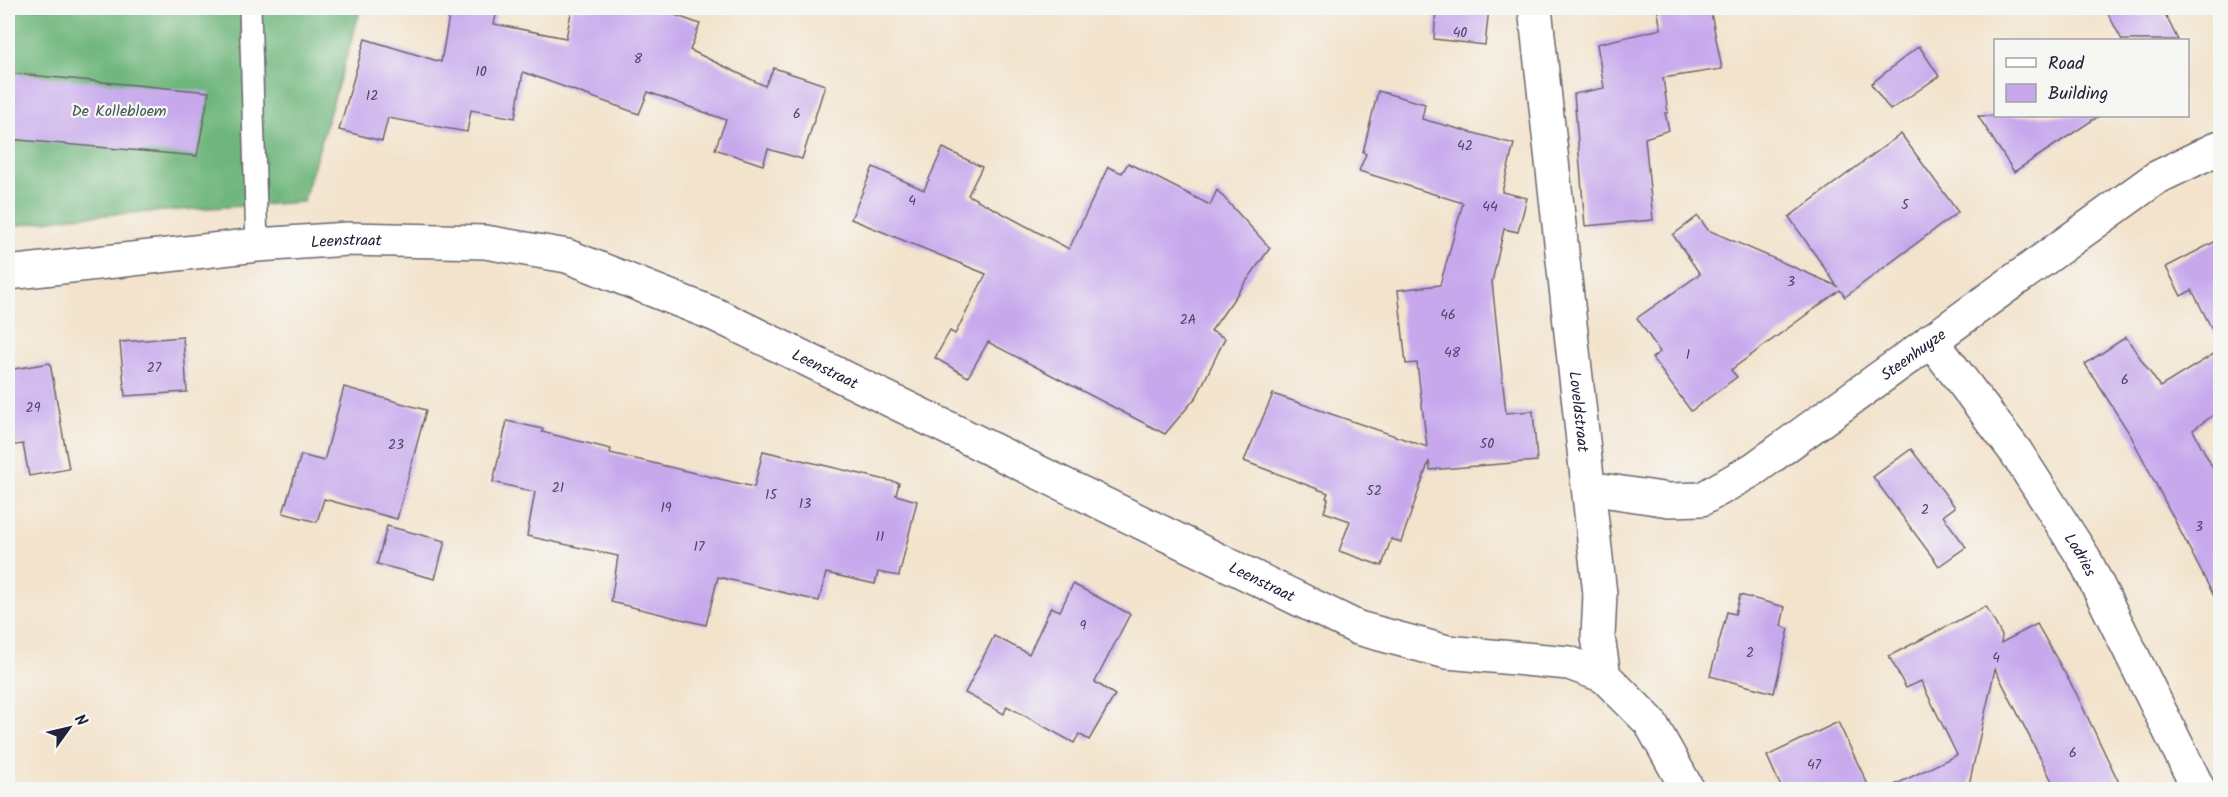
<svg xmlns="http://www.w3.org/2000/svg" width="2228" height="797" font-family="Kalam,sans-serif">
  <rect width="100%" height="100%" fill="#f6f6f2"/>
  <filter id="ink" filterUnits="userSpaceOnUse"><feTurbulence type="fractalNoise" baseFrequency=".0167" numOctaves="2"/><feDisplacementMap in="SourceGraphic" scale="12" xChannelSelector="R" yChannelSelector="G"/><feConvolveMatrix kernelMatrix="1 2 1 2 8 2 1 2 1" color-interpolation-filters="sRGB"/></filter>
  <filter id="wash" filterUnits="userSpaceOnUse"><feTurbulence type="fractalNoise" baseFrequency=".008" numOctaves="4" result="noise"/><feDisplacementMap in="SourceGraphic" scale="24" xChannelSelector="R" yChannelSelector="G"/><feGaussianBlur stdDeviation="1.35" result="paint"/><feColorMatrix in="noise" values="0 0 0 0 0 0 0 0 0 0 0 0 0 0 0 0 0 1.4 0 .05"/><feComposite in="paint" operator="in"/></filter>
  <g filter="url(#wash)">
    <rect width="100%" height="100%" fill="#f3e3cc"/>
    <path fill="#6eb67c" stroke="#486c5c" stroke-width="1.5" d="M8,8H361L303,202L71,217L8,227Z"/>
    <g id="blocks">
      <g fill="#c7a8ed">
        <path d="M456,8L497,11L494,24L566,38L572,8H655L700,24L690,50L765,86L774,68L825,85L802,159L768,149L763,165L715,149L726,120L648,92L639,114L523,72L515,118L471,110L467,132L388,118L382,141L339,130L365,39L441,62L449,16L454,17Z"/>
        <path d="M1436,8H1489L1485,45L1434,39Z"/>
        <path d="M1657,8H1710L1722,69L1663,78L1668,113H1665L1669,130L1645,138L1653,220L1585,226L1574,94L1604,88L1597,44L1661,29Z"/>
        <path d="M2105,8H2162L2178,40H2122Z"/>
        <path d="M1919,46L1939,76L1890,110L1871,84Z"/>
        <path d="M8,73L209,92L197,156L8,139Z"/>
        <path d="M1378,91L1425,104L1422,119L1514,144L1502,192L1527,198L1518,232L1504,229L1492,282L1506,413L1533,411L1537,461L1430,470L1429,461L1401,542L1391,539L1382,566L1339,551L1350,521L1324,512L1328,499L1326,498L1328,493L1244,461L1273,394L1427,447L1417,363L1406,364L1398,290L1440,285L1463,203L1359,171L1366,154L1363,152Z"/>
        <path d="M1978,116H2099L2014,172Z"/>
        <path d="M1901,134L1958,212L1845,297L1840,290L1731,370L1737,377L1691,411L1652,358L1660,352L1637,318L1700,274L1673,235L1698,216L1708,230L1837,286L1789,217Z"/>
        <path d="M943,148L982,167L968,195L1069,249L1108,167L1122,173L1128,163L1210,205L1217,190L1270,248L1211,331L1225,338L1197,396L1165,434L988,342L968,377L935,358L950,331L955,334L986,274L851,219L873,167L924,190Z"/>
        <path d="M2220,239V345L2192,290L2181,296L2166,267Z"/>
        <path d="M183,337L187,392L125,396L120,342Z"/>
        <path d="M2126,337L2160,387L2220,350V410L2193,430L2220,482V608L2131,436L2085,364Z"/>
        <path d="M50,363L69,469L29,476L23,444L8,446V370Z"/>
        <path d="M344,387L426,410L397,519L324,499L317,522L283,513L301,455L324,461Z"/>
        <path d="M507,421L543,429L542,432L611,449L610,453L754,487L763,451L899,483L896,495L917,501L899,576L878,572L875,584L826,573L819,601L718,577L706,625L611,602L618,556L527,536L535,492L493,482Z"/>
        <path d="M1911,449L1955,507L1943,516L1966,547L1939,566L1873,477Z"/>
        <path d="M387,526L445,541L435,579L377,564Z"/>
        <path d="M1073,584L1130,614L1095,682L1115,695L1089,740L1079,734L1074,743L1007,706L1004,714L965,693L994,636L1029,654L1051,607L1060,611Z"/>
        <path d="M1740,595L1785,607L1781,626L1789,629L1774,693L1710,676L1727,612L1735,614Z"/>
        <path d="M1986,606L2002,636L2001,643L2037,624L2076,693L2122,789H2056L1995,669L1968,789H1886L1957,755L1921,681L1906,688L1889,656Z"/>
        <path d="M1838,722L1870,789H1782L1767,756Z"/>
      </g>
    </g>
  </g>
  <g filter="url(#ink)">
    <use href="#blocks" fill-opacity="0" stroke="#6b666e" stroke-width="1.5"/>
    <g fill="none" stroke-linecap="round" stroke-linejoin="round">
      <defs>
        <path id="lane" d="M250,8L257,245"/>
        <g id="street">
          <path id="s1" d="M1535,8L1600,594"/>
          <path id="s2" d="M1931,340L2016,452L2084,558L2199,790"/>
          <path id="s3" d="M1589,488L1669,500L1702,499L1754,469L2156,178L2220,147"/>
        </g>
        <g id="secondary">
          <path id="s4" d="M8,273L257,245L348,239L485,242L567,256L716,315L1358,628L1447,652L1569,663L1604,676"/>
          <path d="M1600,594L1598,637L1604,676L1650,722L1688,790"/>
        </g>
      </defs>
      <use href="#lane" stroke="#6b666e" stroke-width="24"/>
      <use href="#street" stroke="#6b666e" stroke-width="36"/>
      <use href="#secondary" stroke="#6b666e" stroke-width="36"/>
      <use href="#lane" stroke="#fff" stroke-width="21"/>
      <use href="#street" stroke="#fff" stroke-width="33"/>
      <use href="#secondary" stroke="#fff" stroke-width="33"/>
    </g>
  </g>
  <g text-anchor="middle" stroke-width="4.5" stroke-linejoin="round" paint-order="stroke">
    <g font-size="14" fill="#4b4468">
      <text x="1460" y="37">40</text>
      <text x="638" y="63">8</text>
      <text x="481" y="76">10</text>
      <text x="372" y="100">12</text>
      <text x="797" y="118">6</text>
      <text x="1465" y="150">42</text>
      <text x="912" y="205">4</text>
      <text x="1905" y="209">5</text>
      <text x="1490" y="211">44</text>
      <text x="1791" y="286">3</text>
      <text x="1448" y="319">46</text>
      <text x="1188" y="324">2A</text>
      <text x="1452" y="357">48</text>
      <text x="1688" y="359">1</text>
      <text x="154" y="372">27</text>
      <text x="2125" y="384">6</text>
      <text x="33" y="412">29</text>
      <text x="1487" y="448">50</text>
      <text x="396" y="449">23</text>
      <text x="558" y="492">21</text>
      <text x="1374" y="495">52</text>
      <text x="771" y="499">15</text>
      <text x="805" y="508">13</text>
      <text x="666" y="512">19</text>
      <text x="1925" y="514">2</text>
      <text x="2199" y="531">3</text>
      <text x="880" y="541">11</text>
      <text x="699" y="551">17</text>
      <text x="1083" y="630">9</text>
      <text x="1750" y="657">2</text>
      <text x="1996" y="662">4</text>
      <text x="2073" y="757">6</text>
      <text x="1814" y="769">47</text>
    </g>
    <g font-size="16" fill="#415755" stroke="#f6f6f2">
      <text x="119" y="116">De Kollebloem</text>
    </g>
    <g font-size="16" fill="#22223b" stroke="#f6f6f2">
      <text dy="6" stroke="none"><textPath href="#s4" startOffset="340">Leenstraat</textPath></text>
      <text dy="6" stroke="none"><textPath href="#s3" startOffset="370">Steenhuyze</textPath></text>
      <text dy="6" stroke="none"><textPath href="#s4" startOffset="844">Leenstraat</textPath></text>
      <text dy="6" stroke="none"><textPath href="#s1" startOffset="406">Loveldstraat</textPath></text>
      <text dy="6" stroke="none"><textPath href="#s2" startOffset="262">Lodries</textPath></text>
      <text dy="6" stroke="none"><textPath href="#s4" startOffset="1330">Leenstraat</textPath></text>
    </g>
  </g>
  <rect width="2228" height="797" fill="none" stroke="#f6f6f2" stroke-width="30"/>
  <rect x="1994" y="39" width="195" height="78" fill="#f6f6f2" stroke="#a1a1a9" stroke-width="1.5"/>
  <rect x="2006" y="58" width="30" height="9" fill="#ffffff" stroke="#a1a1a9" stroke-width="1.5"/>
  <text x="2048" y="69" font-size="18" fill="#22223b">Road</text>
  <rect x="2006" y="84" width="30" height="18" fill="#c7a8ed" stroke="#a1a1a9" stroke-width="1.5"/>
  <text x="2048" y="99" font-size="18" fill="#22223b">Building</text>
  <g transform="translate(69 728) rotate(56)" stroke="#f6f6f2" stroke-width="4.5" paint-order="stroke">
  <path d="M0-4.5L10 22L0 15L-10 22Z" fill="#22223b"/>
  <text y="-9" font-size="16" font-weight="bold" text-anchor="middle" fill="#22223b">N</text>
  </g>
</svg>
